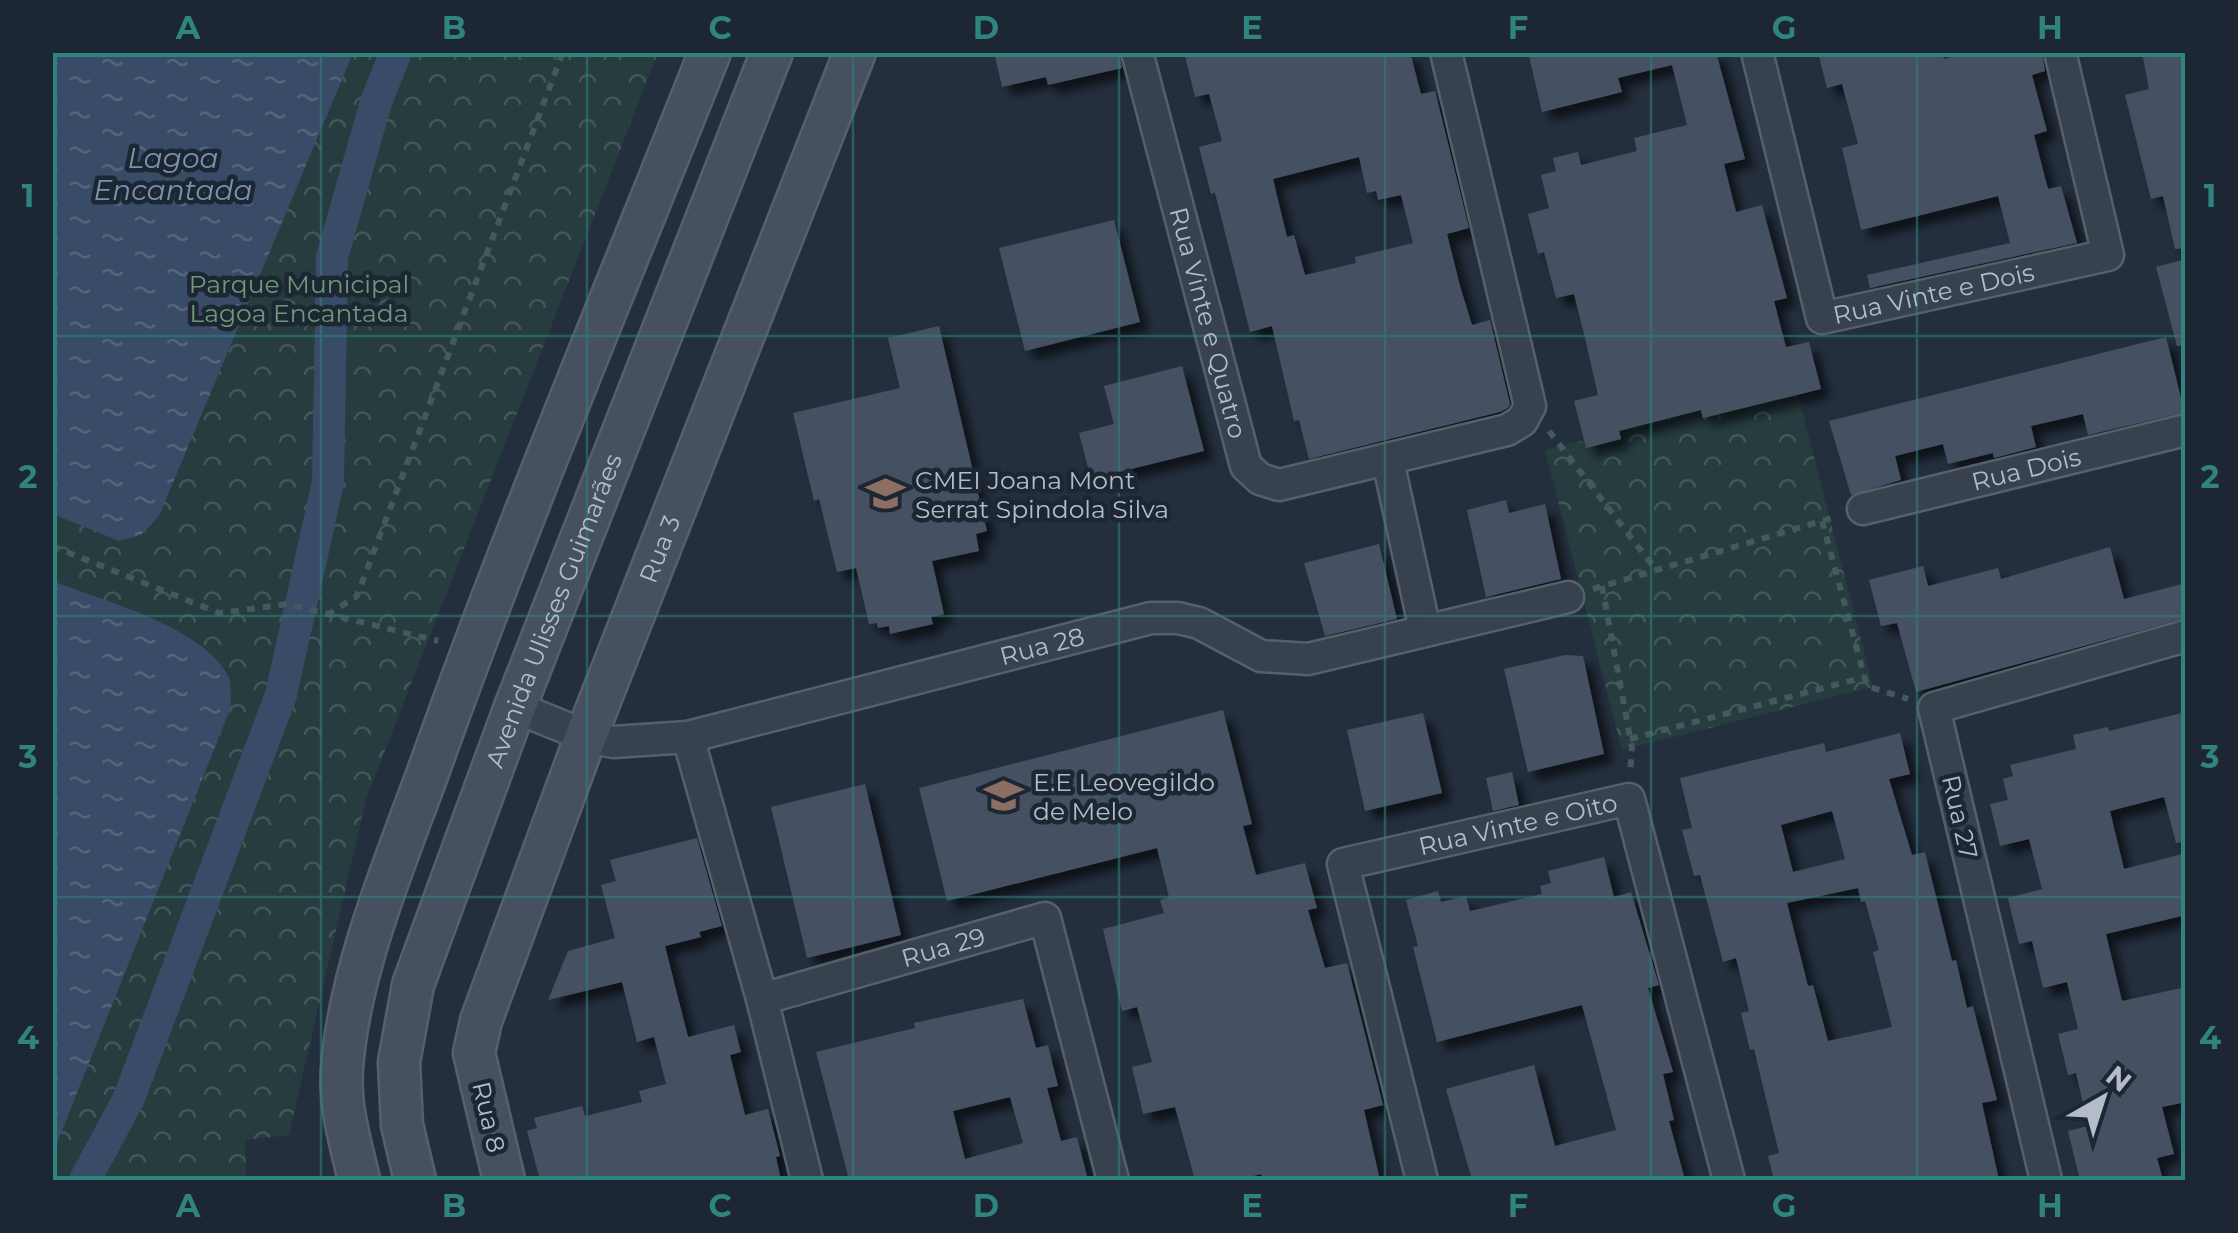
<svg xmlns="http://www.w3.org/2000/svg" width="2238" height="1233" font-family="Montserrat,sans-serif">
  <defs>
    <pattern id="forest-crowns" width="20" height="18" patternUnits="userSpaceOnUse" patternTransform="scale(2.5)"><rect width="20" height="18" fill="#263c3f"/><path d="M2 6a3 3 0 1 1 6 0M12 15a3 3 0 1 1 6 0" fill="none" stroke="#435659"/></pattern>
    <pattern id="water-ripples" width="26" height="14" patternUnits="userSpaceOnUse" patternTransform="scale(2.5)"><rect width="26" height="14" fill="#394c67"/><path d="M2 4q2-2 4 0t4 0M15 11q2-2 4 0t4 0" fill="none" stroke="#53647b"/></pattern>
    <filter id="shadow"><feDropShadow dx="9" dy="9" stdDeviation="5" flood-color="#0009"/></filter>
  </defs>
  <rect width="100%" height="100%" fill="#242f3e"/>
  <g fill="url(#forest-crowns)">
    <path d="M52,53H658L366,799L289,1135L245,1140L246,1180H53Z"/>
    <path d="M1796,387L1873,687L1622,750L1545,450Z"/>
  </g>
  <g fill="url(#water-ripples)">
    <path d="M52,53H353L159,516L141,535L119,541L53,514Z"/>
    <path d="M53,581C103,601 204,627 228,676C232,685 230,697 231,707L53,1153Z"/>
  </g>
  <g fill="none" stroke-linecap="round" stroke-linejoin="round">
    <path stroke="#394c67" stroke-width="32" d="M85,1180L129,1098L281,695L328,482L332,257L376,102L396,52"/>
  </g>
  <g fill="#455162" fill-rule="evenodd" filter="url(#shadow)">
    <path d="M994,52H1119L1122,68L1048,85L1046,77L1002,87Z"/>
    <path d="M1184,52H1410L1421,94L1435,91L1469,228L1447,234L1460,286L1472,325L1490,320L1510,404L1508,408L1500,412L1309,459L1299,420L1294,421L1272,326L1250,332L1215,193L1211,194L1199,147L1222,141L1209,94L1195,97ZM1359,157L1367,193L1376,191L1378,200L1401,195L1413,243L1355,257L1356,263L1305,275L1294,235L1287,237L1273,179Z"/>
    <path d="M1528,52H1716L1745,159L1724,164L1736,212L1762,205L1787,298L1774,301L1786,347L1809,342L1821,389L1703,418L1701,410L1619,431L1621,439L1586,448L1574,401L1598,395L1585,338L1574,294L1556,298L1544,252L1538,254L1528,214L1549,208L1541,175L1556,171L1553,158L1578,152L1581,165L1637,151L1634,138L1687,125L1672,65L1618,78L1622,92L1542,112Z"/>
    <path d="M1818,52H1942L1944,59L1969,52H2042L2045,71L2032,75L2047,131L2034,135L2048,189L2061,186L2077,243L1870,288L1867,275L2010,243L1998,196L1861,230L1842,148L1858,144L1842,84L1827,88Z"/>
    <path d="M2142,52H2186V248L2175,249L2163,196L2151,199L2125,95L2149,89Z"/>
    <path d="M1114,220L1140,322L1025,351L999,248Z"/>
    <path d="M2186,259V345L2177,346L2156,267Z"/>
    <path d="M939,326L987,531L976,534L979,551L932,561L944,614L931,617L933,624L890,634L889,626L878,628L877,623L869,624L856,568L837,572L819,499L814,501L793,413L900,388L888,338Z"/>
    <path d="M2166,337L2181,398L2186,397V412L2088,435L2083,414L2031,426L2036,447L1994,458L1993,453L1948,464L1943,444L1895,456L1901,480L1851,495L1829,421Z"/>
    <path d="M1182,366L1204,451L1091,479L1079,433L1114,424L1104,386Z"/>
    <path d="M1506,500L1509,513L1545,504L1561,579L1486,597L1467,510Z"/>
    <path d="M1379,544L1397,619L1325,636L1304,563Z"/>
    <path d="M2110,547L2124,599L2186,583V618L1916,692L1897,623L1881,626L1869,580L1923,566L1928,586L1998,568L2001,579Z"/>
    <path d="M1565,655L1583,656L1604,754L1528,772L1504,669Z"/>
    <path d="M1223,710L1252,824L1243,826L1256,875L1305,863L1317,908L1308,910L1325,968L1347,963L1383,1105L1364,1110L1380,1180H1262L1261,1174L1238,1180H1195L1175,1107L1143,1114L1132,1067L1152,1062L1137,1007L1122,1011L1103,929L1164,913L1160,900L1169,897L1157,848L947,901L919,788Z"/>
    <path d="M2186,712V842L2176,843L2164,797L2110,811L2124,869L2186,853V915L2106,934L2122,1001L2186,987V1102L2162,1107L2174,1154L2157,1158L2163,1180H2080L2068,1131L2088,1126L2076,1073L2068,1075L2058,1034L2078,1029L2067,982L2043,988L2032,941L2019,944L2008,898L2042,889L2029,839L2000,846L1990,804L2008,800L2003,779L2013,776L2010,765L2076,749L2073,735L2108,727L2109,731Z"/>
    <path d="M1423,713L1442,793L1365,811L1347,730Z"/>
    <path d="M1900,733L1910,774L1889,779L1912,855L1925,852L1952,961L1956,960L1967,1008L1973,1006L1997,1100L1982,1103L1999,1180H1774L1768,1156L1779,1153L1754,1049L1750,1050L1741,1013L1749,1011L1736,958L1723,962L1700,875L1694,876L1682,830L1692,828L1680,778L1824,743L1826,752ZM1832,811L1845,859L1793,872L1781,825ZM1858,888L1861,902L1865,901L1879,950L1873,952L1892,1027L1828,1041L1813,985L1808,986L1787,903Z"/>
    <path d="M1512,772L1519,805L1493,811L1486,778Z"/>
    <path d="M865,784L901,935L807,958L771,807Z"/>
    <path d="M697,838L722,926L699,932L701,937L665,946L688,1037L734,1025L741,1052L730,1055L745,1115L768,1109L780,1156L776,1157L781,1180H540L527,1131L537,1128L534,1118L582,1106L585,1116L642,1102L639,1091L666,1084L654,1037L637,1042L622,982L548,1000L568,951L615,938L601,885L616,881L610,860Z"/>
    <path d="M1604,857L1614,897L1631,892L1659,985L1648,988L1673,1072L1663,1074L1674,1120L1669,1121L1685,1180H1472L1446,1089L1534,1065L1555,1146L1616,1130L1582,1005L1437,1042L1413,947L1418,946L1406,900L1438,891L1441,902L1466,896L1470,911L1542,894L1540,886L1551,883L1548,871Z"/>
    <path d="M1023,999L1036,1048L1048,1045L1058,1086L1047,1088L1061,1141L1077,1137L1087,1176L1069,1180H849L816,1052L915,1028L914,1023ZM1010,1097L1023,1143L965,1159L953,1111Z"/>
  </g>
  <g fill="none" stroke-linecap="round" stroke-linejoin="round">
    <defs>
      <g id="street">
        <path id="s1" d="M1137,52L1246,466L1260,479L1279,485L1507,430L1522,421L1530,406L1446,52"/>
        <path id="s2" d="M1757,52L1822,318L2108,255L2060,52"/>
        <path d="M1388,461L1425,630"/>
        <path id="s3" d="M1863,509L2186,430"/>
        <path id="s4" d="M515,707L586,736L613,742L688,737L1151,618H1178L1199,623L1261,656L1308,659L1568,597"/>
        <path d="M688,737L762,999"/>
        <path id="s5" d="M807,1180L762,999L1045,918L1113,1180"/>
        <path id="s6" d="M1422,1180L1343,864L1629,799L1729,1180"/>
        <path d="M2046,1180L1934,708L2186,636"/>
      </g>
      <g id="secondary">
        <path d="M359,1180C351,1144 339,1107 342,1069C349,969 397,858 431,764C516,525 616,289 710,52"/>
        <path id="s7" d="M415,1180L402,1125L399,1062L413,985L515,707L772,52"/>
        <path id="s8" d="M504,1180L474,1053L481,1021L586,736L855,52"/>
      </g>
    </defs>
    <use href="#street" stroke="#565f6c" stroke-width="35"/>
    <use href="#secondary" stroke="#565f6c" stroke-width="45"/>
    <g stroke="#44595c" stroke-width="6" stroke-dasharray="8 8" stroke-linecap="butt">
      <path d="M1549,431L1656,570"/>
      <path d="M1822,521L1867,686L1908,699"/>
      <path d="M52,546L219,613L288,604L438,641"/>
      <path d="M1602,586L1632,748L1630,773"/>
      <path d="M1593,589L1835,517"/>
      <path d="M327,615L357,596L563,52"/>
      <path d="M1630,739L1865,677"/>
    </g>
    <use href="#street" stroke="#38414e" stroke-width="30"/>
    <use href="#secondary" stroke="#465061" stroke-width="40"/>
  </g>
  <path fill="none" stroke="#308480" stroke-width="2.5" stroke-opacity="0.55" d="M321,52V1180M587,52V1180M853,52V1180M1119,52V1180M1385,52V1180M1651,52V1180M1917,52V1180M52,336H2186M52,616H2186M52,897H2186"/>
  <defs>
    <symbol id="school-bare" viewBox="-9 -9 18 18"><path d="M0-5L7-2L0 1L-7-2ZM-4 1L0 2.5L4 1V4Q0 6-4 4Z" fill="#8d6e63" stroke="#1d2633" stroke-width="2.5" paint-order="stroke"/></symbol>
  </defs>
  <g fill-rule="evenodd">
    <use href="#school-bare" x="858" y="466" width="55" height="55"/>
    <use href="#school-bare" x="976" y="768" width="55" height="55"/>
  </g>
  <g text-anchor="middle" stroke-width="9" stroke-linejoin="round" paint-order="stroke">
    <g font-size="25" fill="#6b9a76" stroke="#1d2633">
      <text x="299" y="293">Parque Municipal<tspan x="299" dy="29">Lagoa Encantada</tspan></text>
    </g>
    <g font-size="25" fill="#b4bcc9" stroke="#1d2633">
      <text dy="9" stroke="none"><textPath href="#s2" startOffset="388">Rua Vinte e Dois</textPath></text>
      <text dy="9" stroke="none"><textPath href="#s1" startOffset="280">Rua Vinte e Quatro</textPath></text>
      <text dy="9" stroke="none"><textPath href="#s3" startOffset="168">Rua Dois</textPath></text>
      <text dy="9" stroke="none"><textPath href="#s8" startOffset="668">Rua 3</textPath></text>
      <text dy="9" stroke="none"><textPath href="#s7" startOffset="598">Avenida Ulisses Guimarães</textPath></text>
      <text dy="9" stroke="none"><textPath href="#s4" startOffset="545">Rua 28</textPath></text>
      <text transform="translate(1960 817) rotate(77)" y="9">Rua 27</text>
      <text dy="9" stroke="none"><textPath href="#s6" startOffset="505">Rua Vinte e Oito</textPath></text>
      <text dy="9" stroke="none"><textPath href="#s5" startOffset="375">Rua 29</textPath></text>
      <text transform="translate(489 1117) rotate(77)" y="9">Rua 8</text>
    </g>
    <g font-size="25" fill="#b4bcc9" stroke="#1d2633" text-anchor="start">
      <text x="915" y="489">CMEI Joana Mont<tspan x="915" dy="29">Serrat Spindola Silva</tspan></text>
      <text x="1033" y="791">E.E Leovegildo<tspan x="1033" dy="29">de Melo</tspan></text>
    </g>
    <g font-size="28" font-style="italic" fill="#7c92b1" stroke="#1d2633">
      <text x="173" y="168">Lagoa<tspan x="173" dy="32">Encantada</tspan></text>
    </g>
  </g>
  <rect width="2238" height="1233" fill="none" stroke="#1d2633" stroke-width="110"/>
  <g transform="translate(2103 1098) rotate(39)" stroke="#1d2633" stroke-width="8" paint-order="stroke">
  <path d="M0-8L18 38L0 25L-18 38Z" fill="#b4bcc9"/>
  <text y="-15" font-size="28" font-weight="bold" text-anchor="middle" fill="#b4bcc9">N</text>
  </g>
  <rect x="55" y="55" width="2128" height="1123" fill="none" stroke="#308480" stroke-width="4"/>
  <g font-size="32" text-anchor="middle" font-weight="bold" fill="#308480">
    <text x="188" y="39">A</text>
    <text x="454" y="39">B</text>
    <text x="720" y="39">C</text>
    <text x="986" y="39">D</text>
    <text x="1252" y="39">E</text>
    <text x="1518" y="39">F</text>
    <text x="1784" y="39">G</text>
    <text x="2050" y="39">H</text>
    <text x="28" y="207">1</text>
    <text x="2210" y="207">1</text>
    <text x="28" y="488">2</text>
    <text x="2210" y="488">2</text>
    <text x="28" y="768">3</text>
    <text x="2210" y="768">3</text>
    <text x="28" y="1049">4</text>
    <text x="2210" y="1049">4</text>
    <text x="188" y="1217">A</text>
    <text x="454" y="1217">B</text>
    <text x="720" y="1217">C</text>
    <text x="986" y="1217">D</text>
    <text x="1252" y="1217">E</text>
    <text x="1518" y="1217">F</text>
    <text x="1784" y="1217">G</text>
    <text x="2050" y="1217">H</text>
  </g>
</svg>
